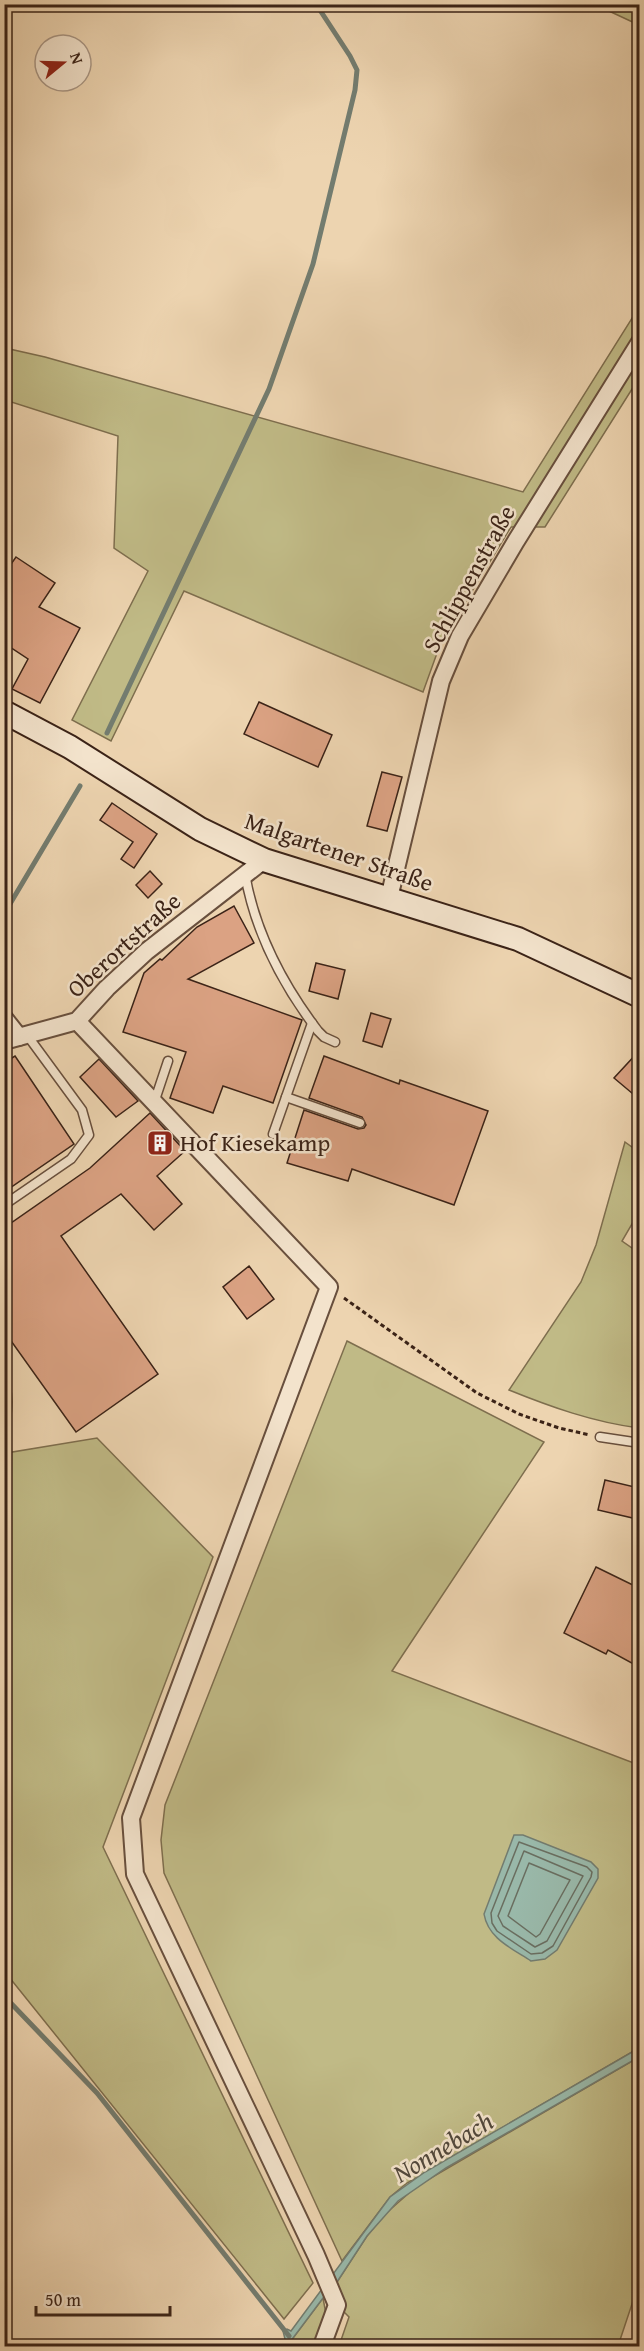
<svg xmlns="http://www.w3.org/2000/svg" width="644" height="2351" font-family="'Gentium Book Plus',serif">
  <rect width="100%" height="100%" fill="#edd4b0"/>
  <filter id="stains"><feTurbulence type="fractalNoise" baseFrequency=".00333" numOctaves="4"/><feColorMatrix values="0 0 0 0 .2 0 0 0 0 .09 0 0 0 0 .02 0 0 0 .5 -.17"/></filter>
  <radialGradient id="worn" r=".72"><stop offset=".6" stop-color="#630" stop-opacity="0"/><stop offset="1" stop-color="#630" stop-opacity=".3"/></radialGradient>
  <g fill="#c0ba86" stroke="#7e6e4e" stroke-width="1.5">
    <path d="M596,5H639V25Z"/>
    <path d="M639,307V378L545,527H511L441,642L423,692L184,591L111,741L72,720L148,571L114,548L118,436L5,400V348L45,357L523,492Z"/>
    <path d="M625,1142L640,1153L639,1212L622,1241L639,1253V1428C593,1422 551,1407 509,1390L581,1282L596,1245Z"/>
    <path d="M347,1341L544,1442L392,1671L639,1765V2048L407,2183L390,2197L342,2261L164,1873L161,1840L165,1805Z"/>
    <path d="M5,1373C19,1397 8,1427 6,1453L97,1438L213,1557L103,1847L313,2283L284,2319L5,1972Z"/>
    <path d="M639,2057V2283L619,2343L580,2346H339L349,2317L342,2310L341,2296L337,2282L367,2236L384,2215L417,2186Z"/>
    <path d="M323,2298L326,2314L314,2346H287Z"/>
  </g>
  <g fill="#99b8a9" stroke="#737c6f" stroke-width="1.5">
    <path d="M514,1835H523L591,1862L598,1869V1878L557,1950L545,1959L531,1961C511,1948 488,1938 484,1914Z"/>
    <path d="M639,2048V2057L446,2168L398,2201L367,2236L337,2282L323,2298L287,2346H281L285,2339L283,2331L287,2329L291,2331L390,2197L425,2172Z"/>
  </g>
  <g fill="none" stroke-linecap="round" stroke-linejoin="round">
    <g stroke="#6a6e60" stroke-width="1.5">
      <path d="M519,1842L587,1867L592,1872L591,1877L553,1946L542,1953L531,1954L497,1931L492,1923L491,1913Z"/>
      <path d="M524,1851L583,1876L547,1941L535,1947L503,1926L498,1916Z"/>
      <path d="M529,1863L570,1880L540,1934L536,1937L508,1916Z"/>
    </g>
    <g stroke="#737c6f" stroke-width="5">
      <path d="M107,733L269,389L313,264L355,90L357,70L350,56L316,4"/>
      <path d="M4,914L80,786"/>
      <path d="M4,1386V1409"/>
      <path d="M4,1996L97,2093L289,2336"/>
    </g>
  </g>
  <g fill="#dba283" stroke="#3b2317" stroke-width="1.5">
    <path d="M16,557L55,583L39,607L80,628L40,703L12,689L28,659L4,643V574Z"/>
    <path d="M259,702L332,735L318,767L244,734Z"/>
    <path d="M382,772L402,777L387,831L367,826Z"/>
    <path d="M112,803L157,834L134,868L121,859L133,842L100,820Z"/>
    <path d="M150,871L162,884L148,898L136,885Z"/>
    <path d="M234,906L254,943L188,979L302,1020L273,1103L223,1086L213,1113L170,1098L186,1052L123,1032L144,973L160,959L162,960L197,927Z"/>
    <path d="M316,963L345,970L338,999L309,991Z"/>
    <path d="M371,1013L391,1019L382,1047L363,1041Z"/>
    <path d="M639,1051V1099L614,1078Z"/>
    <path d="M15,1056L74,1144L4,1192V1063Z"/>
    <path d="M324,1056L399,1084L400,1080L488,1111L454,1205L352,1169L348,1181L287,1163L304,1110L358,1129L364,1128L366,1125L362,1117L309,1098Z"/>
    <path d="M99,1059L138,1101L116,1117L80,1077Z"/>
    <path d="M150,1113L185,1151L157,1176L182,1204L154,1230L121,1194L61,1236L158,1374L76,1432L4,1331V1228L90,1168Z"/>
    <path d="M249,1266L274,1299L247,1319L223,1287Z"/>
    <path d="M605,1480L639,1488V1506L637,1519L598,1510Z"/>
    <path d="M596,1567L639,1588V1667L608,1650L606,1654L564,1633Z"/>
  </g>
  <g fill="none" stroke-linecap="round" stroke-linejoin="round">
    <defs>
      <g id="lane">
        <path d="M245,874C255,932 283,985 318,1031L324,1037L335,1042"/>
        <path d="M286,1097L360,1123"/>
        <path d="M154,1103L168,1061"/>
        <path d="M273,1134L312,1023"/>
        <path d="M4,1205L71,1159L89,1135L82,1110L27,1035"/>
        <path d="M600,1437L640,1443"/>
      </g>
      <g id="street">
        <path d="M389,898L441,681L460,636L516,541L640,342"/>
        <path d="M4,1018L19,1037"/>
        <path d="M77,1021L329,1287L131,1818L135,1874L316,2255L337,2305L322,2346"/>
        <path d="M4,1041L77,1021L107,988L147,951L264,860"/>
      </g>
      <path id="secondary" d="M4,712L70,747L200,829L264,860L518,939L640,996"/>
    </defs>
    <use href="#lane" stroke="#684f3d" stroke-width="11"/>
    <use href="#street" stroke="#684f3d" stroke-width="20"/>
    <use href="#secondary" stroke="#3b2317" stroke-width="26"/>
    <path stroke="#3b2317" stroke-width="3" stroke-dasharray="4.5 3" stroke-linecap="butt" d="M344,1298L477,1393L519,1414L559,1428L590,1435"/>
    <use href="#lane" stroke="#f3e3cc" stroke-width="8"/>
    <use href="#street" stroke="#f3e3cc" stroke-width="16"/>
    <use href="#secondary" stroke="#f3e3cc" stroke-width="22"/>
  </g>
  <defs>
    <symbol id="building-square" viewBox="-11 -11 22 22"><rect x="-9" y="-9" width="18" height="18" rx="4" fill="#8f2418" stroke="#f3e3cc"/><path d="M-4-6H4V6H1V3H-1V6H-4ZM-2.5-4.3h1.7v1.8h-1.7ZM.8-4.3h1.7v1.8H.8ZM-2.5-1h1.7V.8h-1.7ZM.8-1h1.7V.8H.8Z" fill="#fff"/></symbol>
  </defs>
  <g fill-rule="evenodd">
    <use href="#building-square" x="145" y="1128" width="30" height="30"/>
  </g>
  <g text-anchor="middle" stroke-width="5" stroke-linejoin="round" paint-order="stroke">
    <g font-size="24" fill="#3b2317" stroke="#f3e3cc">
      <text transform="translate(469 579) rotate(-61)" y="8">Schlippenstraße</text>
      <text transform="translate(339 852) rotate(19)" y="8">Malgartener Straße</text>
      <text transform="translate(124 945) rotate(-42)" y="8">Oberortstraße</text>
    </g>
    <g font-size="24" fill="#3b2317" stroke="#f3e3cc" text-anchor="start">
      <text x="180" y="1151">Hof Kiesekamp</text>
    </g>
    <g font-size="26" font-style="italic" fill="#52483c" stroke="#f3e3cc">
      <text transform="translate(443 2147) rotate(-31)" y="9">Nonnebach</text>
    </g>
  </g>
  <rect width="644" height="2351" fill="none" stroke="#edd4b0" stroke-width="24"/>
  <rect x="6" y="6" width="632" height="2339" fill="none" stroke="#3b2317" stroke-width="3"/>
  <rect x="12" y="12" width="620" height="2327" fill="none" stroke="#3b2317" stroke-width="1.5"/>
  <g transform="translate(63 63) rotate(71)"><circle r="28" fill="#f3e3cc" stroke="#a99684" stroke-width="1.5"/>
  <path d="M0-4.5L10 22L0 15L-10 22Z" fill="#8f2418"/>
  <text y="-9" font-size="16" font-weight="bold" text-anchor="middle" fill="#3b2317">N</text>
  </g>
  <path d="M36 2306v9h134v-9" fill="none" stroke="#3b2317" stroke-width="3"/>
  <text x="45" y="2306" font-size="18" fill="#3b2317" stroke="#f3e3cc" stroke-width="4.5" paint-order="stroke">50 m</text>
  <rect width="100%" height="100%" filter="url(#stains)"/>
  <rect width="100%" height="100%" fill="url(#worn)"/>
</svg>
